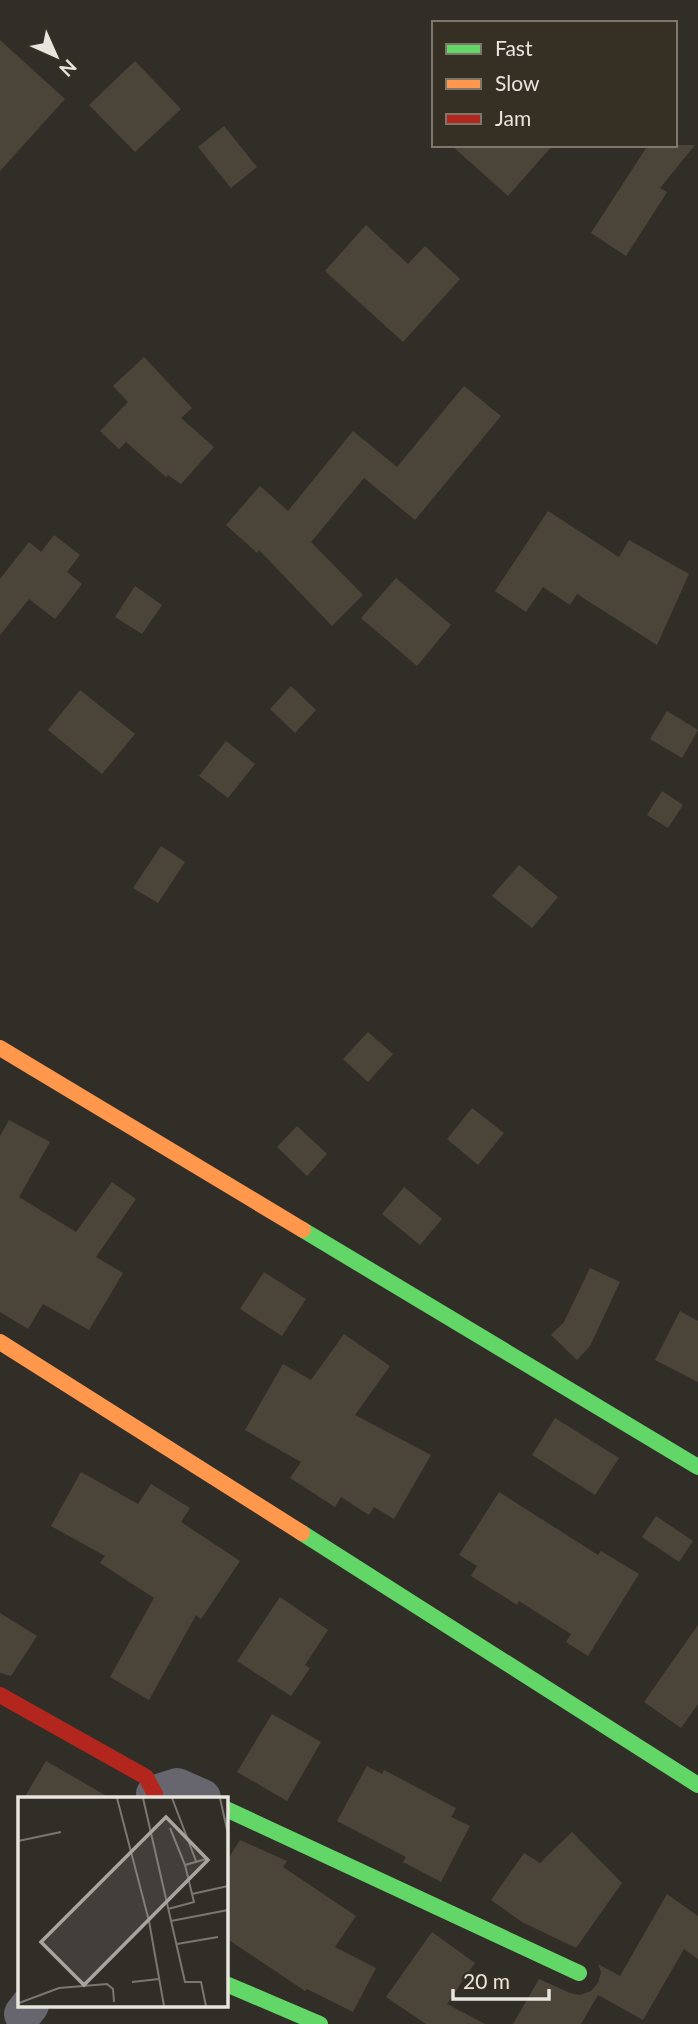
<svg xmlns="http://www.w3.org/2000/svg" width="698" height="2024" font-family="Lato,sans-serif">
  <rect width="100%" height="100%" fill="#312e28"/>
  <g fill="#4b4539">
    <path d="M0,40L65,99L0,171Z"/>
    <path d="M135,61L181,109L135,152L89,105Z"/>
    <path d="M224,126L257,167L231,188L198,147Z"/>
    <path d="M451,145H553L508,196Z"/>
    <path d="M648,145H695L660,188L667,192L626,256L591,233Z"/>
    <path d="M366,225L408,264L425,246L460,279L403,342L325,271Z"/>
    <path d="M144,357L192,408L181,418L214,447L181,484L168,475L166,477L126,442L119,449L100,431L128,402L113,386Z"/>
    <path d="M464,386L501,416L415,520L364,478L311,542L363,595L332,626L259,550L257,553L226,525L260,486L288,511L353,431L397,467Z"/>
    <path d="M548,511L619,557L629,540L689,574L657,645L577,594L570,605L543,587L526,612L495,591Z"/>
    <path d="M54,535L80,555L67,572L82,584L55,619L29,599L0,635V579L29,542L41,552Z"/>
    <path d="M396,578L451,625L417,666L361,618Z"/>
    <path d="M135,586L162,605L142,634L115,617Z"/>
    <path d="M291,686L316,710L295,733L270,709Z"/>
    <path d="M80,690L135,734L102,774L48,730Z"/>
    <path d="M667,711L698,730L682,758L650,739Z"/>
    <path d="M226,741L255,764L228,798L199,776Z"/>
    <path d="M662,791L683,805L668,828L647,815Z"/>
    <path d="M161,846L185,862L158,903L133,888Z"/>
    <path d="M519,865L558,897L532,928L492,896Z"/>
    <path d="M368,1032L393,1054L368,1082L343,1059Z"/>
    <path d="M472,1108L504,1133L478,1165L447,1139Z"/>
    <path d="M9,1120L50,1142L19,1197L76,1232L112,1182L136,1199L96,1257L123,1273L89,1330L43,1304L28,1329L0,1312V1136Z"/>
    <path d="M297,1126L327,1154L307,1176L277,1147Z"/>
    <path d="M404,1187L442,1219L420,1245L382,1214Z"/>
    <path d="M590,1268L620,1282L590,1346L577,1360L551,1335L564,1322Z"/>
    <path d="M264,1272L306,1299L282,1336L240,1309Z"/>
    <path d="M680,1311L698,1321V1382L655,1360Z"/>
    <path d="M344,1334L390,1366L355,1415L431,1455L394,1519L374,1507L369,1515L341,1497L335,1507L290,1478L301,1462L245,1430L283,1364L311,1380Z"/>
    <path d="M555,1418L619,1458L595,1495L532,1455Z"/>
    <path d="M81,1472L138,1504L151,1484L190,1508L181,1522L240,1561L201,1619L196,1615L149,1700L110,1677L154,1598L100,1563L105,1556L51,1526Z"/>
    <path d="M499,1492L598,1555L601,1551L639,1574L588,1656L566,1642L571,1634L519,1601L517,1605L471,1576L477,1566L459,1555Z"/>
    <path d="M656,1516L693,1541L679,1562L642,1537Z"/>
    <path d="M280,1597L328,1630L305,1665L310,1668L291,1696L237,1661Z"/>
    <path d="M0,1613L37,1636L11,1676L0,1673Z"/>
    <path d="M698,1625V1704L681,1728L644,1702Z"/>
    <path d="M272,1714L321,1742L287,1801L237,1772Z"/>
    <path d="M46,1761L110,1798H24Z"/>
    <path d="M367,1766L382,1774L384,1770L456,1808L451,1817L470,1826L441,1882L403,1862L406,1857L337,1821Z"/>
    <path d="M572,1832L622,1883L576,1948L522,1922L491,1900L524,1853L540,1863Z"/>
    <path d="M240,1840L287,1861L283,1867L356,1916L335,1947L376,1968L353,2012L307,1989L305,1991L226,1938V1862Z"/>
    <path d="M667,1894L698,1916V1959L684,1949L643,2020L598,1995L581,2024H513L539,1979L570,1993L580,1995L591,1991L598,1983L601,1972L598,1964L620,1976Z"/>
    <path d="M432,1932L475,1963L447,2004L485,2024H426L386,1997Z"/>
  </g>
  <g fill="none" stroke-linecap="round" stroke-linejoin="round">
    <g stroke="#67656e" stroke-width="38">
      <path d="M155,1794L177,1787L202,1798"/>
      <path d="M23,2014L30,2005"/>
    </g>
    <g stroke="#63d668" stroke-width="16">
      <path d="M303,1230L698,1467"/>
      <path d="M302,1533L698,1785"/>
      <path d="M226,1809L579,1973"/>
      <path d="M226,1984L320,2024"/>
    </g>
    <g stroke="#ff974d" stroke-width="16">
      <path d="M0,1048L303,1230"/>
      <path d="M0,1342L302,1533"/>
    </g>
    <path stroke="#b3261e" stroke-width="16" d="M0,1695L146,1777L155,1794L154,1798"/>
  </g>
  <g transform="translate(18 1797)">
    <rect width="210" height="210" fill="#312e28"/>
    <path fill="none" stroke="#7a7771" stroke-width="2" d="M99,1L131,124L146,209M125,1L167,185H183L188,209M154,1L178,64M202,1L210,37M152,31L167,68M0,44L43,35M174,97L210,89M150,112L176,105L167,68L188,62M153,124L210,113M159,147L200,140M114,185L141,182M1,206L41,191L89,187L95,192L96,205"/>
    <path fill="#a8a49e" fill-opacity="0.15" stroke="#a8a49e" stroke-width="3.5" d="M148,20L190,63L66,188L23,145Z"/>
    <rect width="210" height="210" fill="none" stroke="#e8e4de" stroke-width="3.5"/>
  </g>
  <rect x="432" y="21" width="245" height="126" fill="#352f24" stroke="#7d776e" stroke-width="2"/>
  <rect x="446" y="44" width="35" height="10" fill="#63d668" stroke="#7d776e" stroke-width="2"/>
  <text x="495" y="56" font-size="21" fill="#e8e4de">Fast</text>
  <rect x="446" y="79" width="35" height="10" fill="#ff974d" stroke="#7d776e" stroke-width="2"/>
  <text x="495" y="91" font-size="21" fill="#e8e4de">Slow</text>
  <rect x="446" y="114" width="35" height="10" fill="#b3261e" stroke="#7d776e" stroke-width="2"/>
  <text x="495" y="126" font-size="21" fill="#e8e4de">Jam</text>
  <g transform="translate(56 56) rotate(135)" stroke="#352f24" stroke-width="5" paint-order="stroke">
  <path d="M0-5L12 26L0 18L-12 26Z" fill="#e8e4de"/>
  <text y="-10" font-size="19" font-weight="bold" text-anchor="middle" fill="#e8e4de">N</text>
  </g>
  <path d="M453 1989v10h96v-10" fill="none" stroke="#e8e4de" stroke-width="3.5"/>
  <text x="463" y="1989" font-size="21" fill="#e8e4de" stroke="#352f24" stroke-width="5" paint-order="stroke">20 m</text>
</svg>
